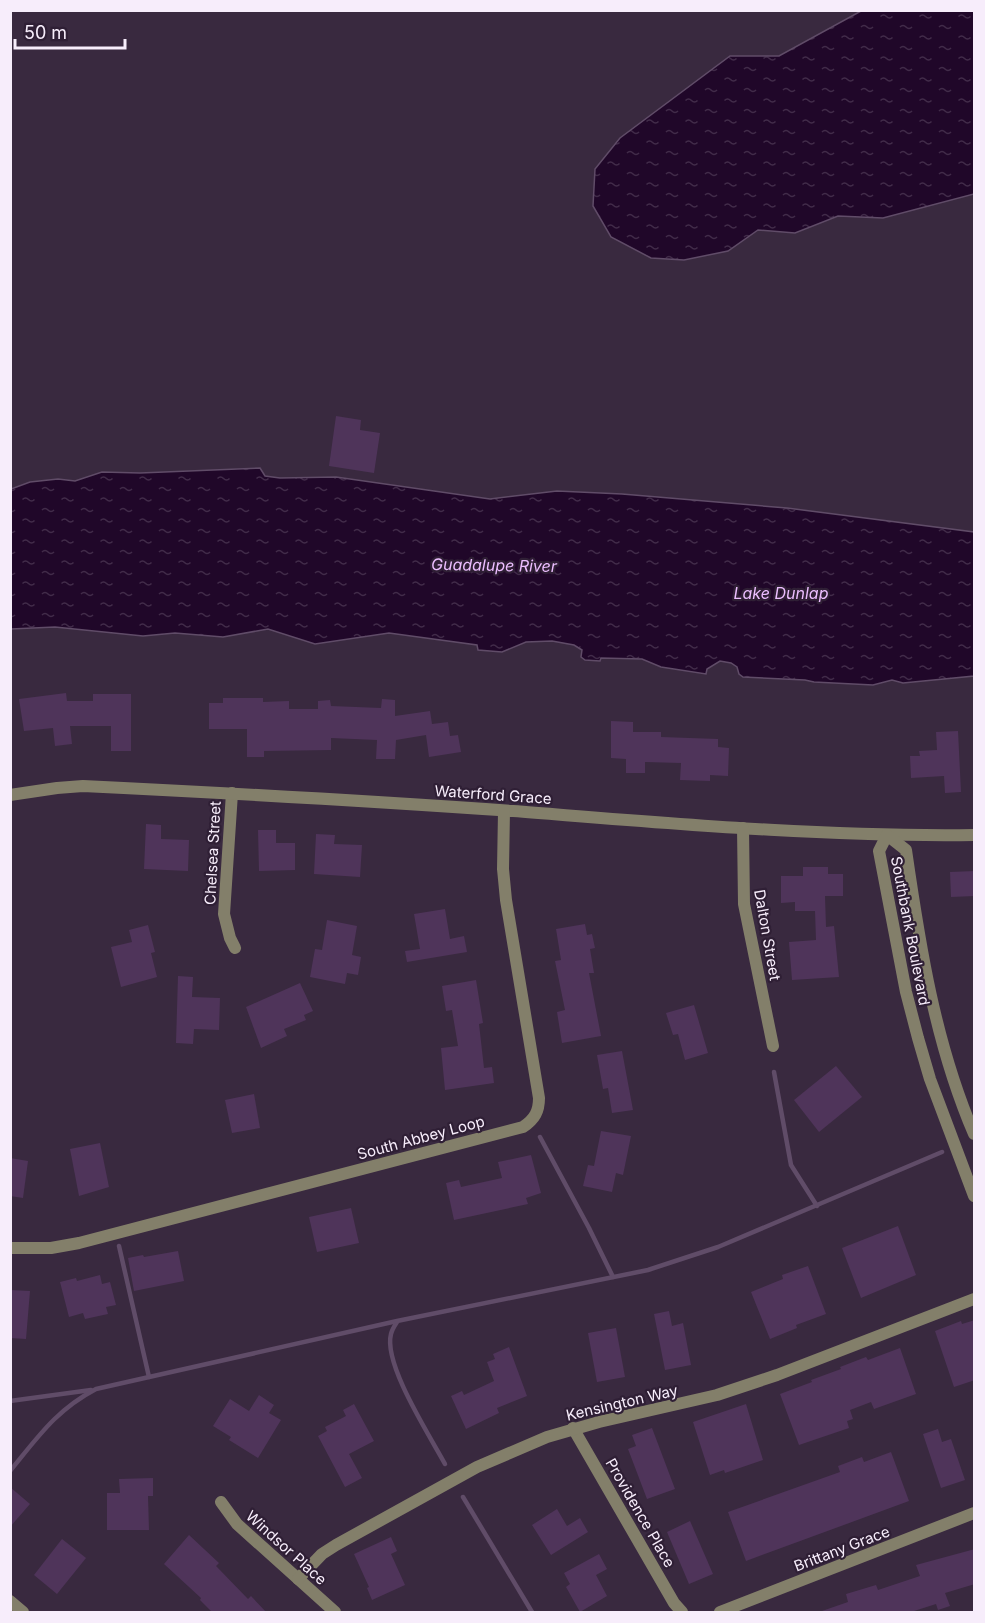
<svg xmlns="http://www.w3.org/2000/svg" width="985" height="1623" font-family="Inter,sans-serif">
  <defs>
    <pattern id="water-ripples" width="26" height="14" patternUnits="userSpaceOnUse" patternTransform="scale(1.5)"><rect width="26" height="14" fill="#200729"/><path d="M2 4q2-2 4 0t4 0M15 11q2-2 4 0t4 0" fill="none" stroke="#412b49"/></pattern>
  </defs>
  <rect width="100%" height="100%" fill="#39293f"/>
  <g fill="url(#water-ripples)" stroke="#604c68" stroke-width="1.5">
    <path d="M861,11H974V194L883,218L838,216L795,233L758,230L728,251L684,260L651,258L611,237L593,206L595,169L620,138L730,56H779Z"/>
    <path d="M260,468L265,476L280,478L336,477L490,499L557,491L622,494L787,508L974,532V676L903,683L892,680L873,685L814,682L805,680L743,677L739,674L737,667L731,663L720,661L707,669L706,674L661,667L642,659L601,658L600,661L585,660L581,657L582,650L574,645L552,641L526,642L502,652L478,650L477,645L389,633L315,644L268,629L223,637L175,633L143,636L55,627L11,629V489L30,482L58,479L75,481L102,472L140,473Z"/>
  </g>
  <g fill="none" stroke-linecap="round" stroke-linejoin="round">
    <g stroke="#604c68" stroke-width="4.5">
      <path d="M774,1072L791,1165L817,1206"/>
      <path d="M540,1137L589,1228L613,1277"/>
      <path d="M119,1246L149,1377"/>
      <path d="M397,1322C395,1325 392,1330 391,1334C383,1364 430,1436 445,1464"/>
      <path d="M10,1401L91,1390"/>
      <path d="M10,1471C38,1437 56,1410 96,1389L397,1321L648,1270L718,1247L942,1152"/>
      <path d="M463,1497L532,1612"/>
    </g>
  </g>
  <g fill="#4f345a">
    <path d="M336,416L361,420L360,430L380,433L374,473L329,466Z"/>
    <path d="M66,693L67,701H93V694H131V751H111V726H70L72,744L55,746L53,728L24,731L19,699Z"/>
    <path d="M223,698H263V702L289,701V709H318V701L330,700L331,706L381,708L382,699L395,700V716L430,711L432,724L448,722L450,736L458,735L461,752L429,757L426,735L396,740L395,759H376L377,740L331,738V750L264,751V757H247V729H209V703H223Z"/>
    <path d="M611,721L633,722V732H661V737L718,739V747L729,748L728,776L710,775V781L680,780L681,763L645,762V773H626V759L611,758Z"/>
    <path d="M958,731L961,792L945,793L944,776L911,778L910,756H920L919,751L937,750L936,732Z"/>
    <path d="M146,824L161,825V839L189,840L188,871L144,869Z"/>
    <path d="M258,830H276V843H295V870L259,871Z"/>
    <path d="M316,834L335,835L334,844L362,845L360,877L314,874Z"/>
    <path d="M803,867H828V874H843V896H825L826,927L834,926L839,977L792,980L789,942L816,940L815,911H795V902L781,903V876H803Z"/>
    <path d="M975,871V896L951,897L950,872Z"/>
    <path d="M445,909L450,939L464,936L467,952L407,962L405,951L420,949L414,914Z"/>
    <path d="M327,920L357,926L352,955L361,957L358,975L347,973L345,984L310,977L315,949L322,950Z"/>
    <path d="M585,924L587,935L592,934L595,948L590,949L594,973H589L601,1036L562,1043L557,1012L565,1010L555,961L561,960L556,929Z"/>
    <path d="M148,925L155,952L151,953L157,977L121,987L111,947L132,942L129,930Z"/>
    <path d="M178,976L193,977L192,997L220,998L219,1030L194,1029L193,1044L176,1043Z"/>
    <path d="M476,980L483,1023L479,1024L484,1068L492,1067L494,1083L445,1090L441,1048L458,1046L452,1010L446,1011L442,986Z"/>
    <path d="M300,983L313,1011L304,1015L306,1020L284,1029L287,1036L261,1048L246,1007Z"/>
    <path d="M694,1005L708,1053L685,1060L678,1034L673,1035L666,1013Z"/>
    <path d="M622,1051L633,1110L612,1113L608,1088L603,1089L597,1055Z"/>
    <path d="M836,1066L862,1097L819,1132L794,1100Z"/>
    <path d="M254,1094L260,1128L232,1133L225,1100Z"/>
    <path d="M601,1131L631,1136L623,1175L616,1173L612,1192L583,1186L588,1165L594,1166Z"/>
    <path d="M100,1143L109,1187L79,1196L70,1149Z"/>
    <path d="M531,1155L541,1193L526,1198L528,1204L454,1220L446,1183L459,1180L461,1187L502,1178L498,1162Z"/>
    <path d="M10,1158L28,1161L23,1198L10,1196Z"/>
    <path d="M351,1208L359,1243L317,1252L309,1217Z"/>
    <path d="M898,1226L916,1275L861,1298L842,1248Z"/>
    <path d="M178,1251L184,1281L134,1291L128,1258L143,1255L144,1257Z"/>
    <path d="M808,1266L826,1314L796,1325L797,1328L770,1339L751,1292L783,1279L782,1275Z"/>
    <path d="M100,1275L102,1284L110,1282L116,1305L106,1307L108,1314L85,1319L83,1313L69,1317L60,1282L76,1278L77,1281Z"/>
    <path d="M10,1290L30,1291L26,1339L10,1338Z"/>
    <path d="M669,1311L672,1326L683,1323L691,1365L665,1370L654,1314Z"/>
    <path d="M975,1320V1380L954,1387L935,1331L961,1321L962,1324Z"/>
    <path d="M616,1328L625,1377L597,1382L588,1333Z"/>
    <path d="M509,1347L527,1396L497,1408L499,1413L466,1429L451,1396L462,1391L464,1395L494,1381L487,1362L495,1359L493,1354Z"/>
    <path d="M900,1348L916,1394L874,1409L871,1402L850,1410L853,1419L847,1421L849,1428L799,1445L780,1394L812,1382L811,1380L841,1369L840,1367L866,1357L868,1360Z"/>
    <path d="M259,1395L274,1405L269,1413L281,1420L258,1458L229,1440L231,1437L213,1426L230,1399L249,1411Z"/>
    <path d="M354,1404L374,1441L349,1454L362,1478L345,1487L318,1436L327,1431L325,1427L346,1416L343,1410Z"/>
    <path d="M746,1404L763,1460L725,1473L724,1470L710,1475L693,1422Z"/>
    <path d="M652,1428L675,1489L647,1499L628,1449L636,1446L632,1435Z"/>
    <path d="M938,1429L942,1442L951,1439L965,1480L941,1488L923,1434Z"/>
    <path d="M891,1452L909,1501L746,1561L728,1512L840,1472L838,1466L862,1457L864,1462Z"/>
    <path d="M153,1478V1496H148L149,1530H107V1493H120L119,1479Z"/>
    <path d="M10,1487L30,1504L10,1527Z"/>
    <path d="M557,1509L567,1526L580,1518L588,1532L551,1555L532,1525Z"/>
    <path d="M690,1521L713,1574L689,1584L667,1532Z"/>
    <path d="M189,1535L219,1563L216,1566L248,1599L251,1596L266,1612H212L200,1600L201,1598L164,1564Z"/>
    <path d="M391,1537L397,1551L391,1554L405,1585L372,1600L367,1588L369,1587L354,1554Z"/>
    <path d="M62,1539L86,1558L57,1594L34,1575Z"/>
    <path d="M975,1549V1584L945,1593L950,1606L938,1610L936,1604L911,1612H822V1611L848,1602L846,1594L876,1585L878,1590L920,1576L916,1565Z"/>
    <path d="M599,1554L607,1569L596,1575L607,1596L580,1612L566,1587L570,1584L564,1573Z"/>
  </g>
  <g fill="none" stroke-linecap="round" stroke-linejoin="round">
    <g stroke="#837f6a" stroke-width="12">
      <path d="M232,793L224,914L230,938L235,948"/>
      <path d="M10,795L57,788L83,786C227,793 370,801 513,811C667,823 820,837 974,835"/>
      <path d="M743,828L744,904L773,1046"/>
      <path d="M974,1134C935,1043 920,947 906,850L887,835L879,851L906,992L918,1038L930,1079L974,1196"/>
      <path d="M10,1248H51L79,1243L523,1127C535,1119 539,1111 539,1098L506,900L503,869L504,811"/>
      <path d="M573,1428L674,1603L682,1612"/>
      <path d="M221,1502L237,1524L335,1612"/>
      <path d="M298,1579L322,1554L336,1545L477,1467L547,1437L599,1422L717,1395L777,1375L974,1299"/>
      <path d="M10,1601L23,1612"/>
      <path d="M720,1612L974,1513"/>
    </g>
  </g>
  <g text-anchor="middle" stroke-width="4.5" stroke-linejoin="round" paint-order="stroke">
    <g font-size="15" fill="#f7edfb" stroke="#2f1f35">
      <text transform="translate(493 795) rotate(4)" y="5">Waterford Grace</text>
      <text transform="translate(213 853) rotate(-87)" y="5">Chelsea Street</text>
      <text transform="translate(910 931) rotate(79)" y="5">Southbank Boulevard</text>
      <text transform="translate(767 935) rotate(80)" y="5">Dalton Street</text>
      <text transform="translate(421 1138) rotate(-15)" y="5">South Abbey Loop</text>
      <text transform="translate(622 1403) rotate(-13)" y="5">Kensington Way</text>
      <text transform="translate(640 1513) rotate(60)" y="5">Providence Place</text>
      <text transform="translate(286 1548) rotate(42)" y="5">Windsor Place</text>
      <text transform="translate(842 1549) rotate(-21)" y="5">Brittany Grace</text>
    </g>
    <g font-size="16" font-style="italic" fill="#ecbeff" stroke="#2f1f35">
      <text transform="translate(494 565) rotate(1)" y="6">Guadalupe River</text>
      <text x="781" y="599">Lake Dunlap</text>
    </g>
  </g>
  <rect width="985" height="1623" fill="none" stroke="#f7edfb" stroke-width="24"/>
  <path d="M15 39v9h110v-9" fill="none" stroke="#f7edfb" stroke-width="3"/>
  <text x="24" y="39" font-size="18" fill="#f7edfb" stroke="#2f1f35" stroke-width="4.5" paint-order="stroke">50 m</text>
</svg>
